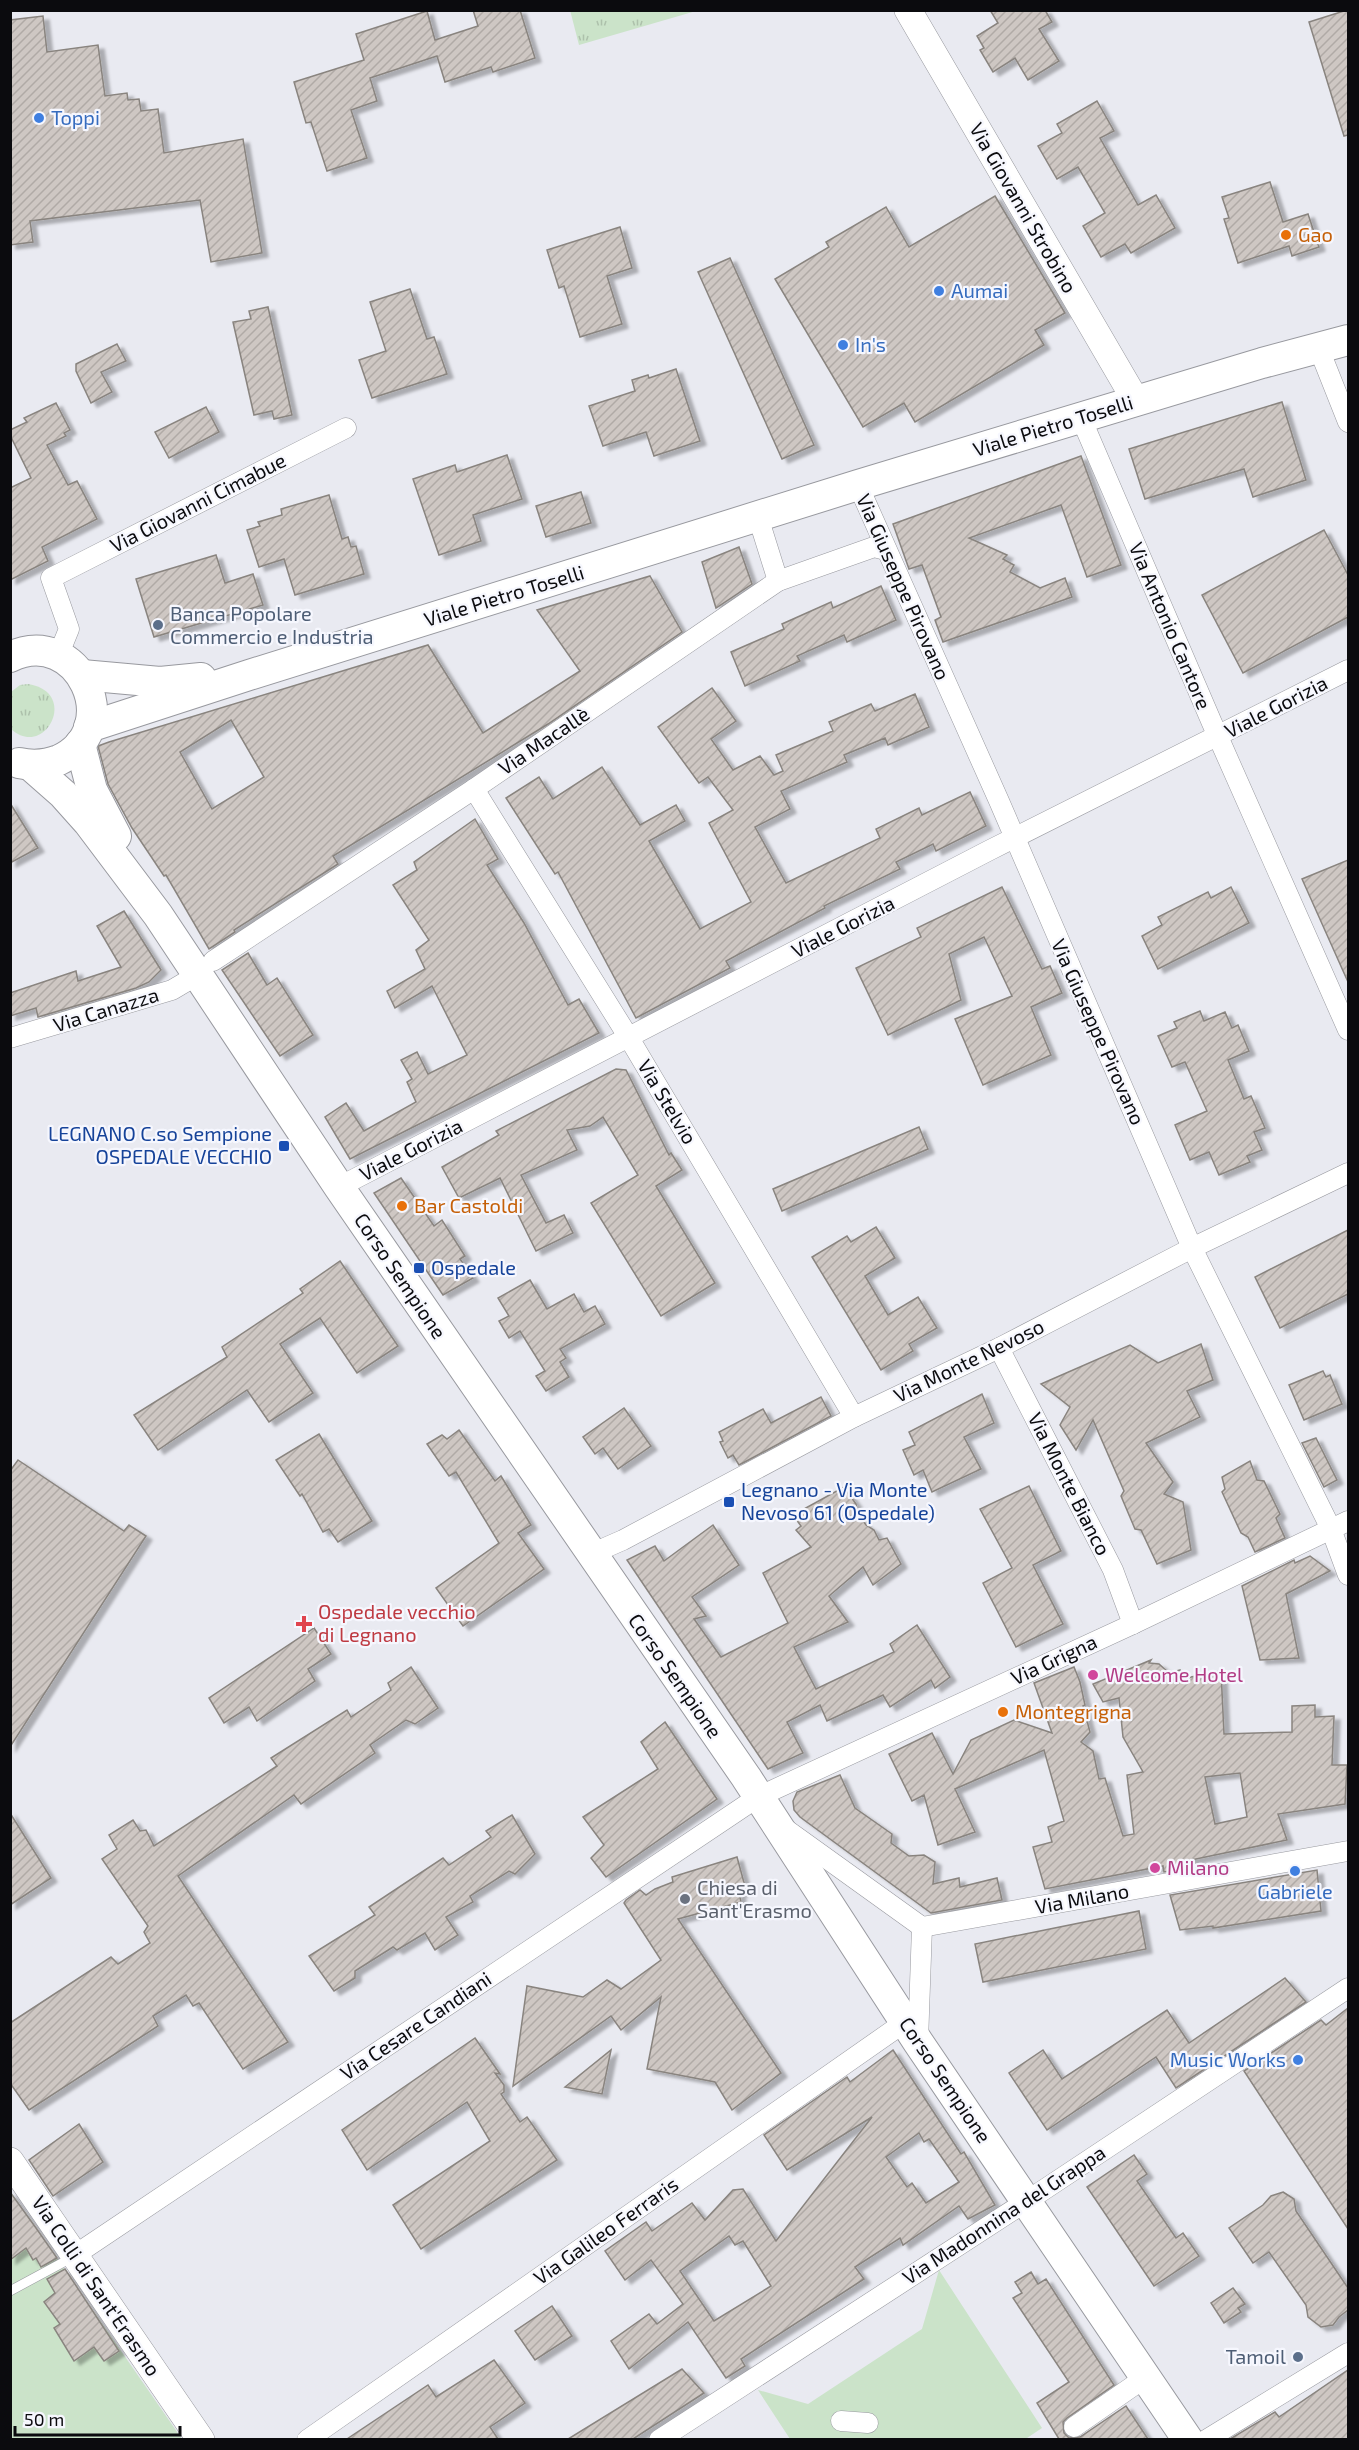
<svg xmlns="http://www.w3.org/2000/svg" width="1359" height="2450" font-family="'Exo 2',sans-serif">
  <defs>
    <pattern id="grass-tufts" width="24" height="20" patternUnits="userSpaceOnUse" patternTransform="scale(1.5)"><rect width="24" height="20" fill="#cbe3c9"/><path d="M3 7l-1-3M5 7V3M7 7l1-3M15 17l-1-3M17 17v-4M19 17l1-3" fill="none" stroke="#adc1ab"/></pattern>
    <pattern id="building-hatch" width="6" height="6" patternUnits="userSpaceOnUse" patternTransform="scale(1.5)"><rect width="6" height="6" fill="#cec7c3"/><path d="M-1 1l2-2M0 6l6-6M5 7l2-2" fill="none" stroke="#b0aaa6"/></pattern>
    <filter id="shadow"><feDropShadow dx="6" dy="4" stdDeviation="1.5" flood-color="#0004"/></filter>
  </defs>
  <rect width="100%" height="100%" fill="#e9eaf1"/>
  <g fill="url(#grass-tufts)">
    <path d="M570,10H696V11L579,45Z"/>
    <path d="M28,684C80,692 45,760 11,729V692L20,685Z"/>
  </g>
  <g fill="#cbe3c9">
    <path d="M11,2192L182,2439H11Z"/>
    <path d="M939,2270L1042,2428L1024,2440L790,2439L758,2390L808,2404L922,2329Z"/>
  </g>
  <g fill="url(#building-hatch)" stroke="#89847f" stroke-width="1.5" fill-rule="evenodd" filter="url(#shadow)">
    <path d="M473,10H520L535,58L493,72L491,67L445,82L437,56L370,78L377,101L351,110L367,158L327,171L311,122L306,123L294,82L364,60L356,34L427,11L435,40L478,26Z"/>
    <path d="M990,10H1045L1052,22L1039,29L1059,61L1028,80L1015,58L993,72L980,50L984,48L977,36L998,23Z"/>
    <path d="M1347,10H1348V135L1344,136L1309,22Z"/>
    <path d="M43,16L47,52L98,45L105,96L127,93L128,100L139,99L141,111L158,109L164,153L243,139L262,253L211,262L200,200L30,221L33,242L10,245V20Z"/>
    <path d="M1097,101L1114,131L1100,138L1138,205L1156,195L1175,228L1131,253L1125,244L1101,257L1083,226L1105,213L1078,167L1057,179L1038,146L1062,133L1057,124Z"/>
    <path d="M1270,182L1283,222L1308,214L1319,247L1292,256L1289,246L1238,263L1224,219L1229,218L1222,197Z"/>
    <path d="M995,196L1065,313L1035,330L1044,345L915,422L904,403L863,427L775,279L829,247L826,242L886,207L909,247Z"/>
    <path d="M620,227L632,268L607,276L622,324L580,337L564,286L559,288L547,250Z"/>
    <path d="M730,258L814,445L782,459L698,272Z"/>
    <path d="M410,289L427,339L434,337L447,374L372,398L359,360L386,351L370,302Z"/>
    <path d="M268,307L292,415L274,419L272,411L254,415L233,322L251,319L249,311Z"/>
    <path d="M117,344L126,361L101,372L112,392L91,403L76,371V364Z"/>
    <path d="M676,369L700,441L654,456L646,432L603,446L589,406L635,391L632,380L648,375L649,378Z"/>
    <path d="M1282,402L1306,480L1253,497L1244,469L1145,499L1129,449Z"/>
    <path d="M56,403L70,430L64,433L66,436L47,445L68,485L77,481L97,519L42,547L48,561L10,580V488L31,478L10,435V430L27,422L24,418Z"/>
    <path d="M206,407L219,432L169,458L155,432Z"/>
    <path d="M507,455L522,499L473,515L481,541L439,555L413,479L455,465L457,472Z"/>
    <path d="M1081,456L1121,565L1087,577L1061,505L969,538L1007,555L1003,559L1014,565L1010,572L1040,588L1065,578L1072,597L943,642L935,620L941,617L922,565L909,569L893,524Z"/>
    <path d="M581,492L591,523L546,537L536,506Z"/>
    <path d="M329,495L342,539L348,537L351,547L356,546L364,574L295,595L284,559L259,567L247,530L260,526L258,522L282,515L281,509Z"/>
    <path d="M1324,530L1348,575V617L1243,673L1202,595Z"/>
    <path d="M739,547L752,584L716,608L702,562Z"/>
    <path d="M216,555L225,583L253,574L263,605L154,637L136,579Z"/>
    <path d="M650,576L682,632L548,724L333,856L338,864L234,930L235,932L209,949L166,875L164,876L132,828L108,784L98,746L109,742L428,645L483,733L580,671L537,610ZM231,720L264,777L212,809L180,752Z"/>
    <path d="M881,586L896,620L847,642L844,635L797,656L800,661L745,686L731,652L784,629L782,624L831,602L833,608Z"/>
    <path d="M712,688L736,721L711,739L733,770L760,756L774,775L783,771L776,755L833,731L829,722L871,704L875,711L915,694L929,727L888,745L885,738L844,755L847,762L781,791L790,809L755,827L786,883L880,838L876,829L919,808L922,815L970,792L986,826L936,851L933,844L896,862L900,869L824,906L825,908L726,961L730,968L636,1018L558,872L555,874L506,798L539,777L553,799L602,767L640,825L676,805L685,821L649,841L700,929L751,902L709,823L733,810L708,777L699,783L658,727Z"/>
    <path d="M10,803L38,848L10,863Z"/>
    <path d="M475,819L498,859L487,865L524,923L568,1005L579,999L599,1033L350,1159L325,1117L346,1103L364,1131L416,1102L407,1082L412,1079L401,1060L417,1052L428,1074L467,1055L432,986L395,1008L387,991L425,969L416,950L429,940L393,885L417,870L414,862Z"/>
    <path d="M1348,860V982L1302,879Z"/>
    <path d="M1002,887L1042,969L1050,966L1062,993L1031,1007L1051,1055L983,1085L955,1019L1012,996L984,937L949,954L961,1000L888,1035L856,968L921,937L917,928Z"/>
    <path d="M1231,887L1249,923L1158,969L1142,936L1162,925L1158,917L1208,892L1211,898Z"/>
    <path d="M124,911L161,970L149,982L136,988L38,1017L36,1008L10,1016V993L76,971L78,981L121,967L97,926Z"/>
    <path d="M248,953L267,985L277,978L313,1035L280,1056L222,970Z"/>
    <path d="M1200,1011L1204,1021L1225,1012L1232,1028L1238,1025L1249,1051L1228,1060L1244,1099L1251,1096L1265,1128L1254,1132L1262,1150L1247,1156L1250,1162L1219,1175L1209,1152L1190,1160L1175,1125L1207,1111L1185,1062L1172,1067L1158,1036L1177,1028L1174,1022Z"/>
    <path d="M616,1069L626,1070L669,1155L671,1153L682,1170L656,1186L715,1283L661,1316L591,1203L638,1175L603,1117L590,1126L567,1130L577,1150L521,1175L546,1223L564,1215L573,1233L536,1251L500,1178L459,1198L442,1167L499,1135L496,1131Z"/>
    <path d="M919,1127L928,1149L782,1211L773,1189Z"/>
    <path d="M401,1178L434,1226L442,1220L465,1256L460,1259L473,1278L443,1295L374,1193Z"/>
    <path d="M876,1227L895,1258L865,1276L888,1315L918,1297L937,1328L909,1344L913,1351L881,1370L812,1257L847,1236L851,1242Z"/>
    <path d="M1348,1230V1294L1280,1328L1255,1277Z"/>
    <path d="M340,1261L398,1346L357,1373L320,1318L280,1344L313,1393L269,1422L247,1390L158,1450L134,1415L227,1357L222,1347L303,1293L300,1289Z"/>
    <path d="M530,1280L547,1309L574,1294L584,1312L595,1306L605,1324L560,1349L566,1358L560,1362L569,1377L546,1391L536,1376L545,1371L520,1331L509,1338L499,1321L509,1316L498,1298Z"/>
    <path d="M1201,1344L1213,1380L1187,1391L1200,1417L1146,1443L1173,1482L1164,1494L1183,1502L1191,1550L1157,1564L1141,1530L1135,1529L1121,1496L1124,1491L1093,1420L1076,1450L1060,1425L1070,1407L1041,1384L1130,1345L1158,1363Z"/>
    <path d="M1323,1371L1326,1377L1330,1375L1342,1404L1304,1420L1289,1385Z"/>
    <path d="M982,1394L994,1423L964,1437L981,1469L932,1492L923,1470L914,1475L903,1450L915,1445L909,1432Z"/>
    <path d="M821,1397L831,1416L739,1465L733,1455L728,1458L720,1442L723,1441L719,1432L763,1409L771,1423Z"/>
    <path d="M624,1408L651,1446L618,1469L603,1448L595,1454L583,1437Z"/>
    <path d="M459,1430L495,1481L501,1476L531,1525L518,1533L544,1569L463,1626L436,1588L499,1543L456,1472L449,1476L427,1444L442,1435L447,1439Z"/>
    <path d="M319,1434L372,1521L338,1542L329,1529L323,1532L302,1494L300,1496L276,1460Z"/>
    <path d="M1316,1438L1337,1480L1324,1487L1302,1443Z"/>
    <path d="M18,1460L124,1531L129,1525L146,1536L10,1747V1471Z"/>
    <path d="M1250,1461L1257,1480L1264,1481L1280,1514L1276,1518L1285,1538L1255,1552L1248,1537L1241,1533L1222,1492L1225,1489L1222,1477Z"/>
    <path d="M1029,1486L1061,1551L1033,1565L1063,1624L1016,1647L983,1583L1012,1568L980,1509Z"/>
    <path d="M844,1487L856,1504L858,1514L866,1525L874,1530L879,1540L887,1538L901,1564L873,1585L863,1567L829,1596L848,1622L794,1647L816,1689L894,1652L890,1644L917,1625L950,1677L935,1688L931,1680L890,1707L883,1695L827,1721L820,1705L787,1722L803,1753L768,1769L627,1560L655,1546L664,1561L713,1525L739,1565L692,1597L706,1616L694,1619L721,1657L788,1623L763,1573L811,1547L796,1530L801,1526L793,1515Z"/>
    <path d="M1310,1556L1330,1571L1286,1594L1299,1658L1260,1660L1242,1586L1294,1560L1295,1563Z"/>
    <path d="M314,1628L331,1654L308,1669L315,1681L257,1721L249,1707L224,1723L209,1698Z"/>
    <path d="M1151,1660L1149,1663L1159,1664L1169,1673L1180,1670L1181,1679L1221,1671L1224,1734L1292,1732V1706L1315,1705V1717L1334,1716L1332,1765H1347L1345,1804L1278,1814L1287,1840L1186,1861L1187,1868L1164,1872L1163,1866L1045,1889L1033,1847L1052,1842L1048,1827L1064,1821L1044,1750L955,1789L975,1832L938,1845L924,1795L912,1801L889,1754L932,1733L953,1774L971,1740L1014,1720L1052,1733L1034,1683L1074,1667L1080,1682L1085,1705L1083,1706L1090,1732L1081,1742L1093,1751L1099,1779L1105,1778L1123,1836L1134,1834L1127,1775L1143,1772L1123,1737L1119,1698L1103,1702L1093,1684ZM1240,1773L1247,1817L1215,1824L1205,1777Z"/>
    <path d="M411,1667L438,1708L415,1724L406,1720L370,1745L375,1753L301,1804L294,1795L178,1876L288,2042L243,2069L199,2003L193,2006L186,1995L153,2016L158,2026L29,2110L10,2083V2023L111,1957L118,1964L150,1943L144,1932L148,1926L102,1859L117,1849L109,1835L133,1820L140,1831L146,1830L154,1846L277,1766L271,1758L347,1710L351,1717L391,1690L388,1683Z"/>
    <path d="M665,1722L717,1799L606,1877L591,1858L604,1845L583,1817L658,1769L641,1742Z"/>
    <path d="M840,1775L855,1808L892,1834L891,1843L909,1856L924,1855L935,1862L933,1884L959,1878L960,1887L997,1878L1002,1900L931,1913L800,1817L794,1810L793,1801L797,1792Z"/>
    <path d="M10,1813L51,1878L10,1905Z"/>
    <path d="M512,1815L535,1854L515,1874L509,1871L470,1896L473,1902L446,1917L458,1935L435,1950L425,1933L397,1950L393,1947L355,1971V1978L334,1991L309,1956L375,1915L369,1907L443,1858L449,1865L491,1837L486,1831Z"/>
    <path d="M737,1857L746,1890L739,1893L741,1902L678,1919L781,2073L732,2110L715,2082L647,2069L661,1997L621,2030L611,2016L513,2086L527,1986L583,1997L607,1980L621,1989L661,1960L624,1903L626,1900L640,1890L646,1895L655,1889L673,1882L672,1877Z"/>
    <path d="M1317,1870L1321,1911L1213,1928V1926L1180,1930L1170,1895Z"/>
    <path d="M1139,1911L1146,1949L983,1982L975,1944Z"/>
    <path d="M1285,1978L1306,2002L1176,2088L1156,2057L1047,2130L1009,2073L1043,2050L1062,2079L1167,2010L1189,2043Z"/>
    <path d="M1348,2008V2229L1244,2071L1321,2020L1326,2025Z"/>
    <path d="M475,2038L500,2074L495,2073L504,2085V2092L501,2094L520,2122L527,2117L557,2160L421,2249L393,2205L490,2141L467,2102L367,2170L342,2130Z"/>
    <path d="M611,2050L602,2094L565,2087Z"/>
    <path d="M893,2050L961,2154L964,2152L995,2205L968,2219L959,2206L903,2245L900,2238L855,2267L864,2279L741,2359L745,2366L726,2378L688,2322L629,2369L611,2341L649,2314L657,2324L683,2304L651,2260L625,2280L605,2251L646,2222L652,2231L692,2203L705,2220L733,2190L743,2189L776,2241L872,2117L787,2170L764,2135L847,2077L850,2082ZM919,2133L924,2142L929,2139L959,2182L926,2203L912,2183L907,2187L886,2157ZM729,2236L735,2245L743,2241L771,2286L714,2321L680,2271Z"/>
    <path d="M79,2124L103,2162L53,2196L29,2160Z"/>
    <path d="M1134,2155L1147,2174L1137,2181L1176,2238L1183,2233L1199,2256L1154,2286L1087,2187Z"/>
    <path d="M10,2192L36,2228L57,2258L41,2267L36,2258L33,2260L26,2248L10,2260Z"/>
    <path d="M1283,2192L1294,2199L1296,2211L1348,2288V2310L1339,2317L1333,2325L1321,2327L1308,2317L1306,2305L1269,2252L1253,2263L1229,2228L1263,2205L1271,2196Z"/>
    <path d="M65,2269L119,2351L104,2361L94,2347L74,2361L54,2328L60,2324L44,2302L55,2293L47,2279Z"/>
    <path d="M1031,2272L1038,2284L1046,2279L1114,2385L1067,2418L1063,2422L1064,2433L1069,2438L1080,2437L1126,2406L1148,2439H1059L1037,2403L1069,2382L1013,2298L1022,2293L1015,2282Z"/>
    <path d="M1233,2288L1245,2304L1238,2308L1241,2312L1224,2323L1211,2303Z"/>
    <path d="M552,2306L572,2336L535,2360L515,2331Z"/>
    <path d="M494,2360L525,2403L490,2427L498,2439H347L428,2385L436,2397Z"/>
    <path d="M682,2369L704,2393L633,2439H568Z"/>
    <path d="M1348,2370V2439H1230L1275,2412L1279,2417Z"/>
  </g>
  <g fill="none" stroke-linecap="round" stroke-linejoin="round">
    <defs>
      <path id="lane" d="M10,2291L73,2257"/>
      <g id="street">
        <path d="M1319,349L1348,422"/>
        <path d="M1081,418L1212,723L1348,1030"/>
        <path d="M858,485L999,801L1192,1248L1331,1529L1348,1575"/>
        <path d="M758,517L778,581"/>
        <path d="M58,656L69,629L51,578L346,428"/>
        <path d="M474,789L629,1038L854,1417"/>
        <path d="M213,961L474,789L778,581L874,547L886,550"/>
        <path d="M10,1038L172,990L199,974"/>
        <path d="M339,1187L990,850L1348,670"/>
        <path d="M999,1348L1113,1570L1133,1624"/>
        <path d="M591,1554L623,1540L854,1417L999,1348L1192,1248L1348,1173"/>
        <path d="M787,1830L922,1927L1348,1851"/>
        <path d="M918,2042L922,1927"/>
        <path d="M75,2255L758,1797L1133,1624L1348,1521"/>
        <path d="M841,2421L868,2423"/>
        <path d="M1074,2427L1146,2377"/>
        <path d="M307,2440L905,2022"/>
        <path d="M659,2440L1027,2201L1348,1988"/>
        <path d="M1206,2440L1348,2353"/>
      </g>
      <g id="secondary">
        <path d="M908,10L1136,401"/>
        <path d="M10,2161L201,2440"/>
      </g>
      <g id="primary">
        <path d="M10,657C79,624 127,729 59,760C46,765 33,766 19,763"/>
        <path d="M82,675L160,682L201,678"/>
        <path d="M89,727L249,675L858,485L1262,363L1348,340"/>
        <path d="M80,744L92,790L116,836"/>
        <path d="M30,765L63,794L88,822L158,915L339,1187L746,1777L918,2042L1188,2440"/>
      </g>
    </defs>
    <use href="#lane" stroke="#98999f" stroke-width="10"/>
    <use href="#street" stroke="#98999f" stroke-width="21"/>
    <use href="#secondary" stroke="#98999f" stroke-width="28"/>
    <use href="#primary" stroke="#98999f" stroke-width="32"/>
    <use href="#lane" stroke="#fff" stroke-width="9"/>
    <use href="#street" stroke="#fff" stroke-width="20"/>
    <use href="#secondary" stroke="#fff" stroke-width="27"/>
    <use href="#primary" stroke="#fff" stroke-width="30"/>
  </g>
  <g fill="#3f7fe0" stroke="#f6f7fe" stroke-width="2">
    <circle cx="39" cy="118" r="6"/>
    <circle cx="939" cy="291" r="6"/>
    <circle cx="843" cy="345" r="6"/>
    <circle cx="1295" cy="1871" r="6"/>
    <circle cx="1298" cy="2060" r="6"/>
  </g>
  <g fill="#e8710a" stroke="#f6f7fe" stroke-width="2">
    <circle cx="1286" cy="235" r="6"/>
    <circle cx="402" cy="1206" r="6"/>
    <circle cx="1003" cy="1712" r="6"/>
  </g>
  <g fill="#5c6f8a" stroke="#f6f7fe" stroke-width="2">
    <circle cx="158" cy="625" r="6"/>
    <circle cx="1298" cy="2357" r="6"/>
  </g>
  <g fill="#1a4fb4" stroke="#f6f7fe" stroke-width="2">
    <rect x="278" y="1140" width="12" height="12" rx="3"/>
    <rect x="413" y="1262" width="12" height="12" rx="3"/>
    <rect x="723" y="1496" width="12" height="12" rx="3"/>
  </g>
  <path fill="#e0444e" stroke="#f6f7fe" stroke-width="2" d="M301 1615h6v6h6v6h-6v6h-6v-6h-6v-6h6z"/>
  <g fill="#d1479c" stroke="#f6f7fe" stroke-width="2">
    <circle cx="1093" cy="1675" r="6"/>
    <circle cx="1155" cy="1868" r="6"/>
  </g>
  <circle fill="#6b7280" stroke="#f6f7fe" stroke-width="2" cx="685" cy="1899" r="6"/>
  <g text-anchor="middle" stroke-width="4.5" stroke-linejoin="round" paint-order="stroke">
    <g font-size="20" fill="#366cbe" stroke="#f6f7fe" text-anchor="start">
      <text x="51" y="125">Toppi</text>
      <text x="951" y="298">Aumai</text>
      <text x="855" y="352">In's</text>
      <text x="1295" y="1899" text-anchor="middle">Gabriele</text>
      <text x="1286" y="2067" text-anchor="end">Music Works</text>
    </g>
    <g font-size="20" fill="#0b0b0e" stroke="#f6f7fe">
      <text transform="translate(1023 208) rotate(60)" y="7">Via Giovanni Strobino</text>
      <text transform="translate(1053 426) rotate(-17)" y="7">Viale Pietro Toselli</text>
      <text transform="translate(198 503) rotate(-27)" y="7">Via Giovanni Cimabue</text>
      <text transform="translate(903 587) rotate(66)" y="7">Via Giuseppe Pirovano</text>
      <text transform="translate(504 596) rotate(-17)" y="7">Viale Pietro Toselli</text>
      <text transform="translate(1170 626) rotate(67)" y="7">Via Antonio Cantore</text>
      <text transform="translate(1276 707) rotate(-27)" y="7">Viale Gorizia</text>
      <text transform="translate(544 741) rotate(-34)" y="7">Via Macallè</text>
      <text transform="translate(843 927) rotate(-27)" y="7">Viale Gorizia</text>
      <text transform="translate(106 1010) rotate(-17)" y="7">Via Canazza</text>
      <text transform="translate(1098 1032) rotate(66)" y="7">Via Giuseppe Pirovano</text>
      <text transform="translate(667 1102) rotate(59)" y="7">Via Stelvio</text>
      <text transform="translate(411 1150) rotate(-27)" y="7">Viale Gorizia</text>
      <text transform="translate(400 1276) rotate(56)" y="7">Corso Sempione</text>
      <text transform="translate(969 1361) rotate(-26)" y="7">Via Monte Nevoso</text>
      <text transform="translate(1069 1484) rotate(63)" y="7">Via Monte Bianco</text>
      <text transform="translate(1054 1660) rotate(-25)" y="7">Via Grigna</text>
      <text transform="translate(675 1676) rotate(55)" y="7">Corso Sempione</text>
      <text transform="translate(1082 1899) rotate(-10)" y="7">Via Milano</text>
      <text transform="translate(416 2026) rotate(-34)" y="7">Via Cesare Candiani</text>
      <text transform="translate(945 2080) rotate(56)" y="7">Corso Sempione</text>
      <text transform="translate(1004 2215) rotate(-33)" y="7">Via Madonnina del Grappa</text>
      <text transform="translate(606 2231) rotate(-35)" y="7">Via Galileo Ferraris</text>
      <text transform="translate(96 2286) rotate(56)" y="7">Via Colli di Sant'Erasmo</text>
    </g>
    <g font-size="20" fill="#c56008" stroke="#f6f7fe" text-anchor="start">
      <text x="1298" y="242">Gao</text>
      <text x="414" y="1213">Bar Castoldi</text>
      <text x="1015" y="1719">Montegrigna</text>
    </g>
    <g font-size="20" fill="#4e5e75" stroke="#f6f7fe" text-anchor="start">
      <text x="170" y="621">Banca Popolare<tspan x="170" dy="23">Commercio e Industria</tspan></text>
      <text x="1286" y="2364" text-anchor="end">Tamoil</text>
    </g>
    <g font-size="20" fill="#164399" stroke="#f6f7fe" text-anchor="start">
      <text x="272" y="1141" text-anchor="end">LEGNANO C.so Sempione<tspan x="272" dy="23">OSPEDALE VECCHIO</tspan></text>
      <text x="431" y="1275">Ospedale</text>
      <text x="741" y="1497">Legnano - Via Monte<tspan x="741" dy="23">Nevoso 61 (Ospedale)</tspan></text>
    </g>
    <g font-size="20" fill="#be3a42" stroke="#f6f7fe" text-anchor="start">
      <text x="318" y="1619">Ospedale vecchio<tspan x="318" dy="23">di Legnano</tspan></text>
    </g>
    <g font-size="20" fill="#b23c85" stroke="#f6f7fe" text-anchor="start">
      <text x="1105" y="1682">Welcome Hotel</text>
      <text x="1167" y="1875">Milano</text>
    </g>
    <g font-size="20" fill="#5b616d" stroke="#f6f7fe" text-anchor="start">
      <text x="697" y="1895">Chiesa di<tspan x="697" dy="23">Sant'Erasmo</tspan></text>
    </g>
  </g>
  <rect width="1359" height="2450" fill="none" stroke="#0b0b0e" stroke-width="24"/>
  <path d="M15 2426v9h165v-9" fill="none" stroke="#0b0b0e" stroke-width="3"/>
  <text x="24" y="2426" font-size="18" fill="#0b0b0e" stroke="#f6f7fe" stroke-width="4.5" paint-order="stroke">50 m</text>
</svg>
